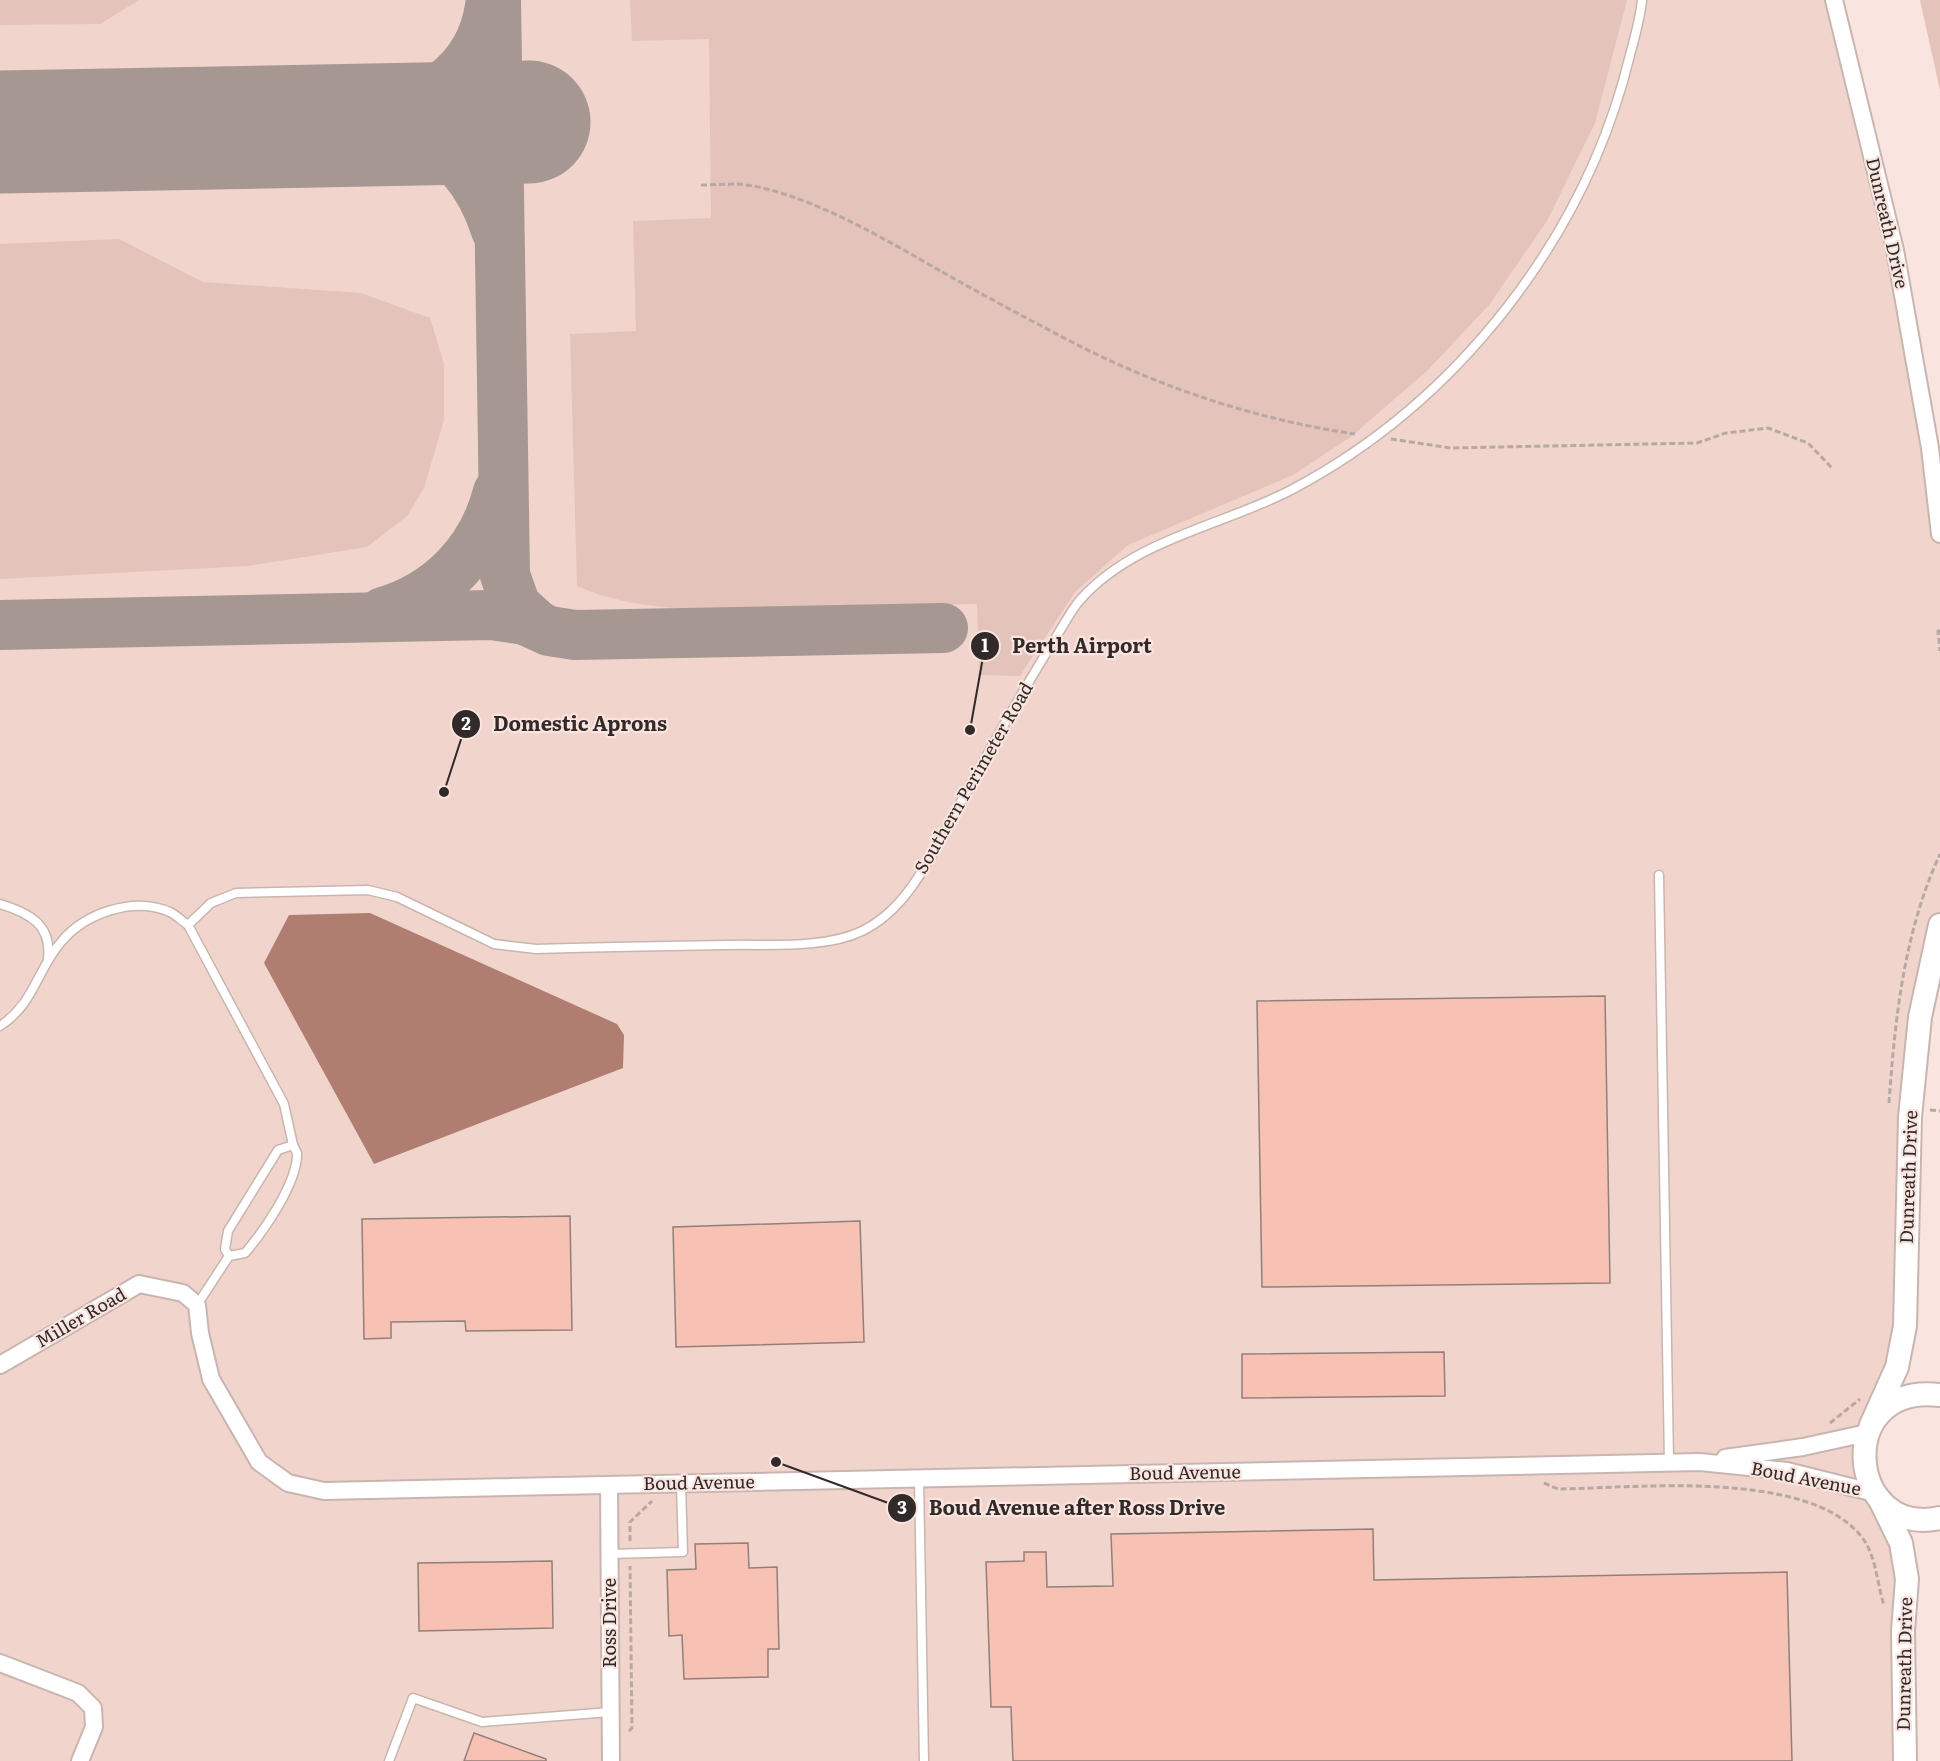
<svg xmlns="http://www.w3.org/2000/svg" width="1940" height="1761" font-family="Literata,serif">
  <rect width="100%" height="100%" fill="#f9e4df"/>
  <path fill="#f1d5cd" d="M0,0H1834L1895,249L1940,534V925L1929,966L1905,1327L1864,1448L1901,1542L1904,1761H0Z"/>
  <g fill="#e3c3ba">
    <path d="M0,0H139L100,24L0,25Z"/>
    <path d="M630,0H1627L1595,123L1547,221L1489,305L1428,370L1352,436L1293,475L1128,545L1075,592L1020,676L979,675L977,604C914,605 852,606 789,608C719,609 642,615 577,586L570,334L636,331L633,221L711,218L709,39L632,41Z"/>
    <path d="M1920,0H1940V90Z"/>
    <path d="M119,239L203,282L361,293L430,318L444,364V420L424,488L407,516L367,547L248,566L0,579V244Z"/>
  </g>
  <path fill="#b07e71" d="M370,913L617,1024L624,1035L623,1068L374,1164L264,963L289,915Z"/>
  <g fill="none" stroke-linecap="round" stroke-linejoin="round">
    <g stroke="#a69793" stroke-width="50">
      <path d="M496,0L505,575L516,606L537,625"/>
      <path d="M359,125C421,104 480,79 490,6"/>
      <path d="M356,126C371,127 388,127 402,130C451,141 482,185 496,230"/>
      <path d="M383,612C441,595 483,551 498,492"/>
      <path d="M0,625L491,615L525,620L549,631L575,635L943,628"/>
    </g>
    <path stroke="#a69793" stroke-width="123" d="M0,132L529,122"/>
  </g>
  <g fill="#f7c2b3" stroke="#927f7a" stroke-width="1.5">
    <path d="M1605,996L1610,1283L1262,1287L1257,1001Z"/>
    <path d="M570,1216L572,1330L466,1331L465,1321L391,1322V1338L364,1339L362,1219Z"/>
    <path d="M860,1221L864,1342L676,1347L673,1227Z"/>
    <path d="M1444,1352L1445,1396L1242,1398V1354Z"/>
    <path d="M1373,1529L1374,1580L1787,1572L1792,1761H1013L1011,1707H991L986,1562L1024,1561V1552H1046L1047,1587L1113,1586L1111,1534Z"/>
    <path d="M748,1543L749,1568L777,1567L779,1649H768V1677L684,1679L682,1635L669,1636L667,1570L696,1569L695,1544Z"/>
    <path d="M552,1561L553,1628L419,1631L418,1563Z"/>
    <path d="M474,1733L546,1759V1761H464Z"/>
  </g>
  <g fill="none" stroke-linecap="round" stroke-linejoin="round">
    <defs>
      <g id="service">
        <path d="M1659,875L1669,1462"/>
        <path d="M0,904C30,913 52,925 48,959"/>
        <path d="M188,925L211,903L236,893L368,890L397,897L494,944L536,949C600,947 664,946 728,945C769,944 825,949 862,931C906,910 928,861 951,820C983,762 1015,703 1050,647C1060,632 1069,613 1080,600C1134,539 1222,526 1291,490C1458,402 1586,237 1630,55C1635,37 1640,19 1642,0"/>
        <path d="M0,1026C34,1004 37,970 61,942C85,913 134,896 170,912C176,915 182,921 188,925L284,1104L293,1145L297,1153C298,1182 264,1231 245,1253L229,1256"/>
        <path d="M229,1256L225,1249L228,1231L278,1150L293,1145"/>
        <path d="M197,1305L229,1256"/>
        <path d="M919,1479L924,1761"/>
        <path d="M610,1554L683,1552L681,1484"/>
        <path d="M389,1761L413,1698L482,1722L610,1712"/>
      </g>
      <g id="minor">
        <path d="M1834,0L1895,250L1930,448L1940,534"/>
        <path d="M0,1365L139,1284L183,1293L197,1305L200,1333L211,1379L259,1462L288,1483L324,1491L1700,1462L1787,1471L1875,1493"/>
        <path d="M1725,1458L1803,1447L1867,1433"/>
        <path d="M609,1485L611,1761"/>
        <path d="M0,1663L78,1693L93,1708L94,1727L80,1761"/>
      </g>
      <g id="secondary">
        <path d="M1940,1395C1832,1382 1847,1539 1940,1518"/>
        <path d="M1871,1425L1897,1367L1905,1326L1910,1117L1920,1017L1940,925"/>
        <path d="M1880,1500L1901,1543L1907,1579L1903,1631L1905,1761"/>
      </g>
    </defs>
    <use href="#service" stroke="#c9b5b0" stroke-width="11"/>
    <use href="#minor" stroke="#c9b5b0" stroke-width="20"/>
    <use href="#secondary" stroke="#c9b5b0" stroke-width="26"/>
    <g stroke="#b8a8a4" stroke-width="3" stroke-dasharray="6 3" stroke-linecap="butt">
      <path d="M701,185C713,185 725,184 737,184C802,189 888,241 944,273C985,296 1026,318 1068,340C1158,387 1254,419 1355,434"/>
      <path d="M1391,439L1451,448L1697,443L1726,433L1768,428L1808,443L1832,468"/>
      <path d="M1940,631H1938L1940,651"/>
      <path d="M1889,1103C1895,1018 1904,932 1940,854"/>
      <path d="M1930,1110L1940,1111"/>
      <path d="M1830,1423L1860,1399"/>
      <path d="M1544,1483L1558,1489C1638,1488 1806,1469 1861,1536C1876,1554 1877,1584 1884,1605"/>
      <path d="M630,1541V1522L652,1501"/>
      <path d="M629,1731L632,1728L630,1566"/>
    </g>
    <use href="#service" stroke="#fff" stroke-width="8"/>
    <use href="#minor" stroke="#fff" stroke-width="16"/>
    <use href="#secondary" stroke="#fff" stroke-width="22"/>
  </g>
  <g text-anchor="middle" stroke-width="4.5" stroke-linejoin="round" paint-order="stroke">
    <g font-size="18" fill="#312a28" stroke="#f9e4df">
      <text transform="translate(1887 223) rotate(77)" y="6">Dunreath Drive</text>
      <text transform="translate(974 778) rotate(-60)" y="6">Southern Perimeter Road</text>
      <text transform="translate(1909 1177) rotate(-88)" y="6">Dunreath Drive</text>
      <text transform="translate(81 1318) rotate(-30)" y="6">Miller Road</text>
      <text transform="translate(1185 1473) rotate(-1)" y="6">Boud Avenue</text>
      <text transform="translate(1806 1479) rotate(11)" y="6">Boud Avenue</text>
      <text transform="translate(699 1483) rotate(-1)" y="6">Boud Avenue</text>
      <text transform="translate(610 1623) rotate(-90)" y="6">Ross Drive</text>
      <text transform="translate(1905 1664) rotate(-89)" y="6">Dunreath Drive</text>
    </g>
  </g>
  <path fill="none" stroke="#312a28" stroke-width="2" d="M970 730L985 646M444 792L466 724M776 1462L902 1508"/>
  <g fill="#312a28" stroke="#f9e4df" stroke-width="2">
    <circle cx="970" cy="730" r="6"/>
    <circle cx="444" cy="792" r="6"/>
    <circle cx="776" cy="1462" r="6"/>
    <circle cx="985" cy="646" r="15"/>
    <circle cx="466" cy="724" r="15"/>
    <circle cx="902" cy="1508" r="15"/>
  </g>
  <g font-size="18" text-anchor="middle" font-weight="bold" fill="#fff">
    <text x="985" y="652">1</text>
    <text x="466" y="730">2</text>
    <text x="902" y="1514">3</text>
  </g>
  <g font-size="20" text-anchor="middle" font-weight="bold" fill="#312a28" stroke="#f9e4df" stroke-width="4.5" stroke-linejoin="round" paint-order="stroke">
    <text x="1082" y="653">Perth Airport</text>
    <text x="580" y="731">Domestic Aprons</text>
    <text x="1077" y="1515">Boud Avenue after Ross Drive</text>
  </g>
</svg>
